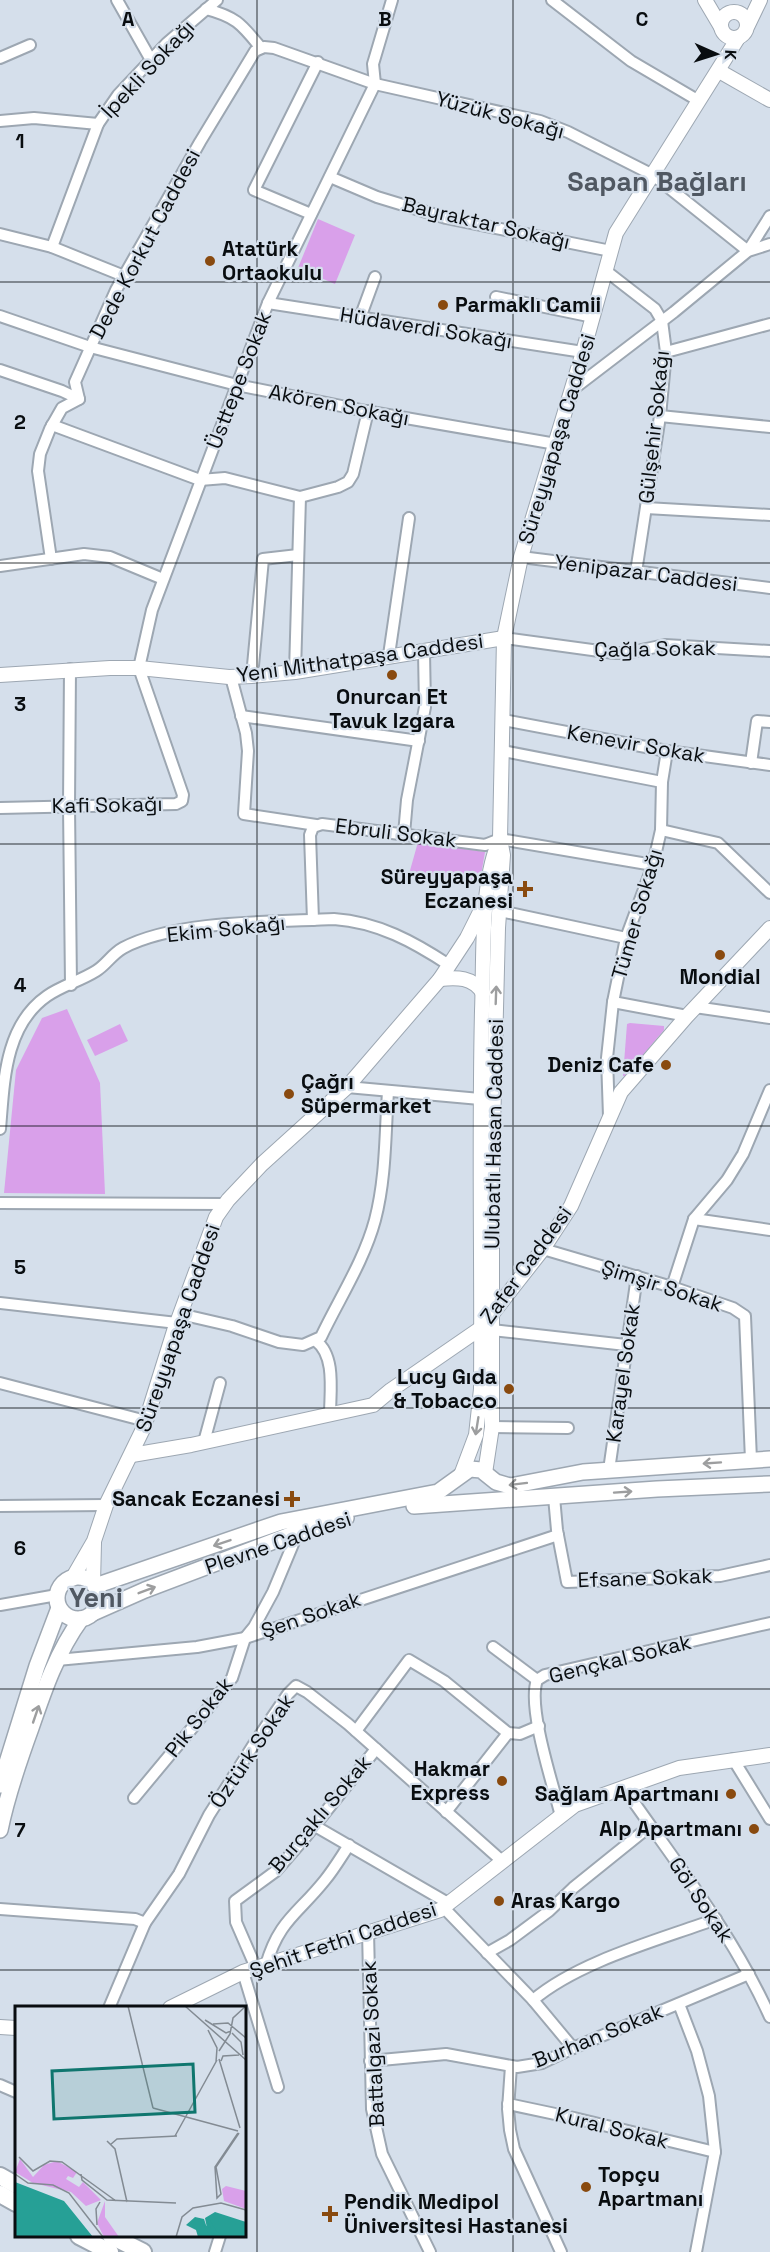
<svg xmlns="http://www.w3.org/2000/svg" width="770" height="2252" font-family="'Space Grotesk',sans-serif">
  <rect width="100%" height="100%" fill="#d5dfeb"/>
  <g fill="#d9a0ea">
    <path d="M318,219L355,235L335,284L298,268Z"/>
    <path d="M418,842L485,852L480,881L409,874Z"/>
    <path d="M67,1009L100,1083L105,1194L4,1193L16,1070L42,1018Z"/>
    <path d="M630,1023L664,1026V1030L625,1076H623L627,1024Z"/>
    <path d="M120,1024L128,1041L95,1056L87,1040Z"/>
  </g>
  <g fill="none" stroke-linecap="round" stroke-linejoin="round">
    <defs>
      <g id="minor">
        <path d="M117,0L151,60"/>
        <path d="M552,0L631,61L699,101"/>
        <path d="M206,9C237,17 242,25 261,48"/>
        <path d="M0,58L30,45"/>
        <path d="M0,121L34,118L98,124"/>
        <path d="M330,177L377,197L446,218L611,251"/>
        <path d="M311,214L254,190L318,62"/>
        <path d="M0,234L52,247L124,276"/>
        <path d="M52,247L98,124L118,95L167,43L217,0"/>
        <path d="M606,271L655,309L662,321L666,352L660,416L636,572"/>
        <path d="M496,297L593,317"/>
        <path d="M268,303L583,352"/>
        <path d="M0,316L90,347L237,385L371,412L556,444"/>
        <path d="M360,318L375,277"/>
        <path d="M666,352L770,324"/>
        <path d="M0,370L62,391L79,399"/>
        <path d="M572,390L674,312L748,251L770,244"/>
        <path d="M660,416L770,427"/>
        <path d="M52,425L200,480L225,478L300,497L338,487L348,482L353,474L368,411"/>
        <path d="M646,508L770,515"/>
        <path d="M521,557L770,588"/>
        <path d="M51,559L38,471L40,454L50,429L62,408L79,399L75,382L116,290L200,142L255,51L264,47L274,48L375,84L540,121L568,132L653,175L748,251L770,216"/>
        <path d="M0,566L84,554L110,557L163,579"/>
        <path d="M504,638L614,653H627L665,645L770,651"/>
        <path d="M389,655L409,518"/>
        <path d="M70,669L69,806L71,985"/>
        <path d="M295,672L300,497"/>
        <path d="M252,676L263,559L298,555"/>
        <path d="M231,677L246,733L248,751L244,814L316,825"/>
        <path d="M241,716L419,741"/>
        <path d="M503,720L667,751L770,765"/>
        <path d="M503,751L662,782"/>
        <path d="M667,751L662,782L661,830L653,865L626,938L613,1002L687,1016"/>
        <path d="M751,763L757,721L770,722"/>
        <path d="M0,808L176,804L182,801L183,795L139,668L152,610L268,303L375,84L373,64L392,0"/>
        <path d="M661,830L718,843L770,893"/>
        <path d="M404,834L407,800L425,707L424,652"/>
        <path d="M500,911L626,938"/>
        <path d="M313,920L310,835L313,827L322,824L485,845L500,839L653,865"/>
        <path d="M695,1007L770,1018"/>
        <path d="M347,1087L480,1099"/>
        <path d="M609,1116L607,1058L613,1002"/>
        <path d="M0,1129C4,1083 4,1026 47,996C61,986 80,981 96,971C106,965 112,954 123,948C175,920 274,922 334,919C378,922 414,942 449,965"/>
        <path d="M0,1203L225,1204"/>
        <path d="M694,1219L770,1230"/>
        <path d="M543,1249L672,1287L733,1308L745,1316L751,1460"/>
        <path d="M672,1287L694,1219L727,1180L743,1154L770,1090"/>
        <path d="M0,1303L177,1323"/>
        <path d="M180,1314L232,1326L279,1342L303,1345L321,1337C339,1299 364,1261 375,1220C386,1178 385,1135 388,1092"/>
        <path d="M492,1330L626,1345"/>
        <path d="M316,1341C336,1356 330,1392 330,1415"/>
        <path d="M0,1383L146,1421"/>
        <path d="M492,1427L568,1428"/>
        <path d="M204,1442L220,1383"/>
        <path d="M609,1470L637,1276"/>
        <path d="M554,1497L557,1530L567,1582L720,1576L770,1565"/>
        <path d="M0,1506L106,1505"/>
        <path d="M0,1605L57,1595"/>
        <path d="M493,1647L537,1680"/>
        <path d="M57,1660L197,1647L245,1638L558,1535"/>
        <path d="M356,1731L409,1660L444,1681L508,1733L520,1734L539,1726"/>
        <path d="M733,1759L770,1819"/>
        <path d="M624,1788C675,1862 733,1934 770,2017"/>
        <path d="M134,1798L193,1727L232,1678L245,1638L254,1627L273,1592L298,1532"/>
        <path d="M446,1812L508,1733"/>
        <path d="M561,1816C553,1785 527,1707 537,1680L545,1675L770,1623"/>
        <path d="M315,1826L448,1903"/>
        <path d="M443,1907L533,2000L573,2048"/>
        <path d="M0,1909L135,1919L145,1923L179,1874L209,1815L254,1744L288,1694L296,1686L307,1692L348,1724L502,1861"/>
        <path d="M368,1931L372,2109L382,2154L430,2252"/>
        <path d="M487,1953L510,1940L549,1911L573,1888L650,1826"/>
        <path d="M266,1965C279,1920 298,1914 325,1880C334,1869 341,1857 349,1845"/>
        <path d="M256,1968L236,1922L235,1901L276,1871L303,1840L376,1749"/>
        <path d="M243,1972L278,2087"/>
        <path d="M533,2000C579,1961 659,1940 716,1919"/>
        <path d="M679,2004L697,2051L709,2096L715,2152L696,2252"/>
        <path d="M109,2008L145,1923"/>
        <path d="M370,2061L446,2054L517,2067L542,2063L573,2048L749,1974"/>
        <path d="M511,2066L508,2109L510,2130L514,2149L561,2252"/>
        <path d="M0,2085L16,2092"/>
        <path d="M508,2104L574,2118L715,2152"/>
        <path d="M215,2252L220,2236"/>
      </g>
      <g id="tertiary">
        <path d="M705,0L721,27"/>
        <circle cx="734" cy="25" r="13"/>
        <path d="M748,25L760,0"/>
        <path d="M719,71L770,100"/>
        <path d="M0,675L110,668H139L229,677L252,676L295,672L504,638"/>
        <path d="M440,979C457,977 473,977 483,993"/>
        <path d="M132,1455L191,1445L373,1405L391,1390L481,1328L543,1249L571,1206L621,1092L687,1016L770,928"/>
        <path d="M485,1473L492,1427V1170L498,928L503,855L500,839L504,638L521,557L583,352L616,233L738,38"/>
        <path d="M461,1475L476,1435L481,1389C482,1263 479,1137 482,1011C484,962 480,888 498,844"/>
        <path d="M72,1579L94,1541L106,1505L144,1427L174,1331L216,1217L228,1200L262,1164L347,1087L440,979L467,938L487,898"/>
        <path d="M93,1583L94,1543"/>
        <path d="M170,2008L243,1972L440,1910L575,1805L679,1768L770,1755"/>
        <path d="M0,2027L16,2028"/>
      </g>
      <g id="secondary">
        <path d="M414,1506L657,1489L770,1484"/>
        <circle cx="78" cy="1598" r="21"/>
        <path d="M95,1586L281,1522L438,1492L470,1469L481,1470L496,1482L510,1486L583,1472L770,1459"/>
        <path d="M93,1613L145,1590L298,1532L346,1518"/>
        <path d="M0,1785L37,1666L59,1608"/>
        <path d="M0,1830C7,1795 19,1761 31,1728C44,1690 57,1652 81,1619"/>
      </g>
      <g id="primary">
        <path d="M0,2176L16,2185"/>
        <path d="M0,2194L16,2203"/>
        <path d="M79,2236L110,2252"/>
        <path d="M111,2236L143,2252"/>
      </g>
    </defs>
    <use href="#minor" stroke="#9da7b2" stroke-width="14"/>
    <use href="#tertiary" stroke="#9da7b2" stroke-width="16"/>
    <use href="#secondary" stroke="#9da7b2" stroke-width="18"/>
    <use href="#primary" stroke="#9da7b2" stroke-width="20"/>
    <use href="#minor" stroke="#fff" stroke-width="10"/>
    <use href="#tertiary" stroke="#fff" stroke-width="14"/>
    <use href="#secondary" stroke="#fff" stroke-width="15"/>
    <use href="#primary" stroke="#fff" stroke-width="16"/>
  </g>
  <defs><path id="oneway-shaft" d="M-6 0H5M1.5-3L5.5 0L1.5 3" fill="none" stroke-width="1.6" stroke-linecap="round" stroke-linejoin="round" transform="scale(1.5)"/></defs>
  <g stroke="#9d9e9f">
    <use href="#oneway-shaft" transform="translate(496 995) rotate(-88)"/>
    <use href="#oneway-shaft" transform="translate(477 1426) rotate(99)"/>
    <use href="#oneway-shaft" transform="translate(712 1463) rotate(176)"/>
    <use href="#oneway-shaft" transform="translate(518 1484) rotate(173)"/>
    <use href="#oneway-shaft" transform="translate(623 1492) rotate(-4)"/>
    <use href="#oneway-shaft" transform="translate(222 1543) rotate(161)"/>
    <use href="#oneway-shaft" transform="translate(147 1590) rotate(-21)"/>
    <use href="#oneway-shaft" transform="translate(36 1714) rotate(-71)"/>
  </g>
  <path fill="none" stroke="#090d10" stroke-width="1.5" stroke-opacity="0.55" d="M257,0V2252M513,0V2252M0,282H770M0,563H770M0,844H770M0,1126H770M0,1408H770M0,1689H770M0,1970H770"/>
  <g fill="#894a0f" stroke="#d5dfeb" stroke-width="2">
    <circle cx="210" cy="261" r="6"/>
    <circle cx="443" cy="305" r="6"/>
    <circle cx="392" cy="675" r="6"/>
    <path d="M522 880h6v6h6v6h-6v6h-6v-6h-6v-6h6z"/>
    <circle cx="720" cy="955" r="6"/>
    <circle cx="666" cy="1065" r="6"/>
    <circle cx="289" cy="1094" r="6"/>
    <circle cx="509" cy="1389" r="6"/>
    <path d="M289 1490h6v6h6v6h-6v6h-6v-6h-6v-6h6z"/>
    <circle cx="502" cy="1781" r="6"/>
    <circle cx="731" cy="1794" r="6"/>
    <circle cx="754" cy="1829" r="6"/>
    <circle cx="499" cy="1901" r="6"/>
    <circle cx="586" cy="2187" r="6"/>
    <path d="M327 2205h6v6h6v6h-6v6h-6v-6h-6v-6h6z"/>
  </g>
  <g text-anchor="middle" stroke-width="4.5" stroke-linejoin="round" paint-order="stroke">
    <g font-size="21" fill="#090d10" stroke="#d5dfeb">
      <text transform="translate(148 69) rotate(-47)" y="7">İpekli Sokağı</text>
      <text transform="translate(500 115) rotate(15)" y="7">Yüzük Sokağı</text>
      <text transform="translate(486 223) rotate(13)" y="7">Bayraktar Sokağı</text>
      <text transform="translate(145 244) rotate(-62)" y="7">Dede Korkut Caddesi</text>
      <text transform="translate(426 328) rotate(9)" y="7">Hüdaverdi Sokağı</text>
      <text transform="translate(239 380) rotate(-69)" y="7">Üsttepe Sokak</text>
      <text transform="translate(339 405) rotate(11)" y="7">Akören Sokağı</text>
      <text transform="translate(654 427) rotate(-84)" y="7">Gülşehir Sokağı</text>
      <text transform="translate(557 439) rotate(-73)" y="7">Süreyyapaşa Caddesi</text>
      <text transform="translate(646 573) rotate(7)" y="7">Yenipazar Caddesi</text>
      <text transform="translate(655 649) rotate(-1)" y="7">Çağla Sokak</text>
      <text transform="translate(360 658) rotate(-8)" y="7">Yeni Mithatpaşa Caddesi</text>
      <text transform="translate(636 744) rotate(10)" y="7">Kenevir Sokak</text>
      <text transform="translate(107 805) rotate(-1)" y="7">Kafi Sokağı</text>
      <text transform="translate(396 833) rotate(7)" y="7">Ebruli Sokak</text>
      <text transform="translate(637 914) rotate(-74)" y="7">Tümer Sokağı</text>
      <text transform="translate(226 929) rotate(-6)" y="7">Ekim Sokağı</text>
      <text transform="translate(494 1134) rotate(-89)" y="7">Ulubatlı Hasan Caddesi</text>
      <text transform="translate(526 1265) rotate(-54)" y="7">Zafer Caddesi</text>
      <text transform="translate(662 1286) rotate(18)" y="7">Şimşir Sokak</text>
      <text transform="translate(178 1328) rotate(-71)" y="7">Süreyyapaşa Caddesi</text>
      <text transform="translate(623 1373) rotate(-82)" y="7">Karayel Sokak</text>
      <text transform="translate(278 1543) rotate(-19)" y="7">Plevne Caddesi</text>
      <text transform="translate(645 1578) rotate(-2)" y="7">Efsane Sokak</text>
      <text transform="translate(311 1615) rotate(-19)" y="7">Şen Sokak</text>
      <text transform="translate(620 1659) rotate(-14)" y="7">Gençkal Sokak</text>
      <text transform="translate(199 1717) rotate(-52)" y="7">Pik Sokak</text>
      <text transform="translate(252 1751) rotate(-56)" y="7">Öztürk Sokak</text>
      <text transform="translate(320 1814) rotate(-50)" y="7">Burçaklı Sokak</text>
      <text transform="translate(701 1900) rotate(56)" y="7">Göl Sokak</text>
      <text transform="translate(343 1940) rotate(-19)" y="7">Şehit Fethi Caddesi</text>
      <text transform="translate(598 2036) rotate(-22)" y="7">Burhan Sokak</text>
      <text transform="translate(373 2044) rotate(-93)" y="7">Battalgazi Sokak</text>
      <text transform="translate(612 2128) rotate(14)" y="7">Kural Sokak</text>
    </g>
    <g font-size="21" font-weight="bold" fill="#090d10" stroke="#d5dfeb" text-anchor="end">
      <text x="222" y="256" text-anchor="start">Atatürk<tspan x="222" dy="24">Ortaokulu</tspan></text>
      <text x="455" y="312" text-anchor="start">Parmaklı Camii</text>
      <text x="392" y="704" text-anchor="middle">Onurcan Et<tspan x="392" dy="24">Tavuk Izgara</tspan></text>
      <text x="513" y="884">Süreyyapaşa<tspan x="513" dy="24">Eczanesi</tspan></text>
      <text x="720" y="984" text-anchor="middle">Mondial</text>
      <text x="654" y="1072">Deniz Cafe</text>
      <text x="301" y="1089" text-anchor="start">Çağrı<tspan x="301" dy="24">Süpermarket</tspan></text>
      <text x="497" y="1384">Lucy Gıda<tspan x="497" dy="24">&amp; Tobacco</tspan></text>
      <text x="280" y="1506">Sancak Eczanesi</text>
      <text x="490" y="1776">Hakmar<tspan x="490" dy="24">Express</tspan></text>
      <text x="719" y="1801">Sağlam Apartmanı</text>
      <text x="742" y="1836">Alp Apartmanı</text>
      <text x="511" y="1908" text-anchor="start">Aras Kargo</text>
      <text x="598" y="2182" text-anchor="start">Topçu<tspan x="598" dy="24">Apartmanı</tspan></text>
      <text x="344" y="2209" text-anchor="start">Pendik Medipol<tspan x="344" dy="24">Üniversitesi Hastanesi</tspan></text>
    </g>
    <g font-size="27" font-weight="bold" fill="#505862" stroke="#d5dfeb">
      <text x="657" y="191">Sapan Bağları</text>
      <text x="96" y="1607">Yeni</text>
    </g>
  </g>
  <g transform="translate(15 2006)">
    <rect width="231" height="231" fill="#d5dfeb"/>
    <path d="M5,153L18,171L29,159L42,155L62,166L58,172L53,170L51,173L64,181L68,176L86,194L71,200L56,186L18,177L0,166ZM211,180L231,185V203L209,195L207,183ZM90,195V211L104,231H89L82,217Z" fill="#d9a0ea"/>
    <path d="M0,176L49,195L78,231H0ZM200,206L231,216V231H183L181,224L171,219L180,211L189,213L192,222L190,212Z" fill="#26a096"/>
    <path fill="none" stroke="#26a096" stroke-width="3" d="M192,212L203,231M197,231L192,222L208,231"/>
    <path fill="none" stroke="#838b93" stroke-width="1.5" d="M113,0L138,102M170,0L231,54M190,14L211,27L216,25M198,18L213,17L231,32M193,24L202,42L201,56M217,27L226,36L228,49M204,45L215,28L218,12L231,0M204,53L225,122M206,55L208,50L224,49M138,102L223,125M223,127L200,161L202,192L206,188L201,161L224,127M160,130L202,54M92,135L100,143L112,196M95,139L102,133L162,130M4,151L18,165L35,155L47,156L101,195M0,168L13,177L38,179L54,187L88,231M66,168L67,174L92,194L161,197M82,219L81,203L85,196M161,231L167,211L178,202L206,197L231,204"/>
    <path fill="#0f766e" fill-opacity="0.15" stroke="#0f766e" stroke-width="3" d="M178,58L180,106L39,113L37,65Z"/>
    <rect width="231" height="231" fill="none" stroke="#090d10" stroke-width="3"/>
  </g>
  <g font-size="20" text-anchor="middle" font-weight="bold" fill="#090d10" stroke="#d5dfeb" stroke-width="4.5" stroke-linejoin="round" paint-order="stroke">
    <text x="128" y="26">A</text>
    <text x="385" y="26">B</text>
    <text x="642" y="26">C</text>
    <text x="20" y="148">1</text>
    <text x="20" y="429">2</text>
    <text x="20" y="711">3</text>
    <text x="20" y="992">4</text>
    <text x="20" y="1274">5</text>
    <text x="20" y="1555">6</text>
    <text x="20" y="1837">7</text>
  </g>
  <g transform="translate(716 54) rotate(93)" stroke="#d5dfeb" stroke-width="4.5" paint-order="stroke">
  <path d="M0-4.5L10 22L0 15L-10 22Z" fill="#090d10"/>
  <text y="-9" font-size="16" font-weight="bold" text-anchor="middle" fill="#090d10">K</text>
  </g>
</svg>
